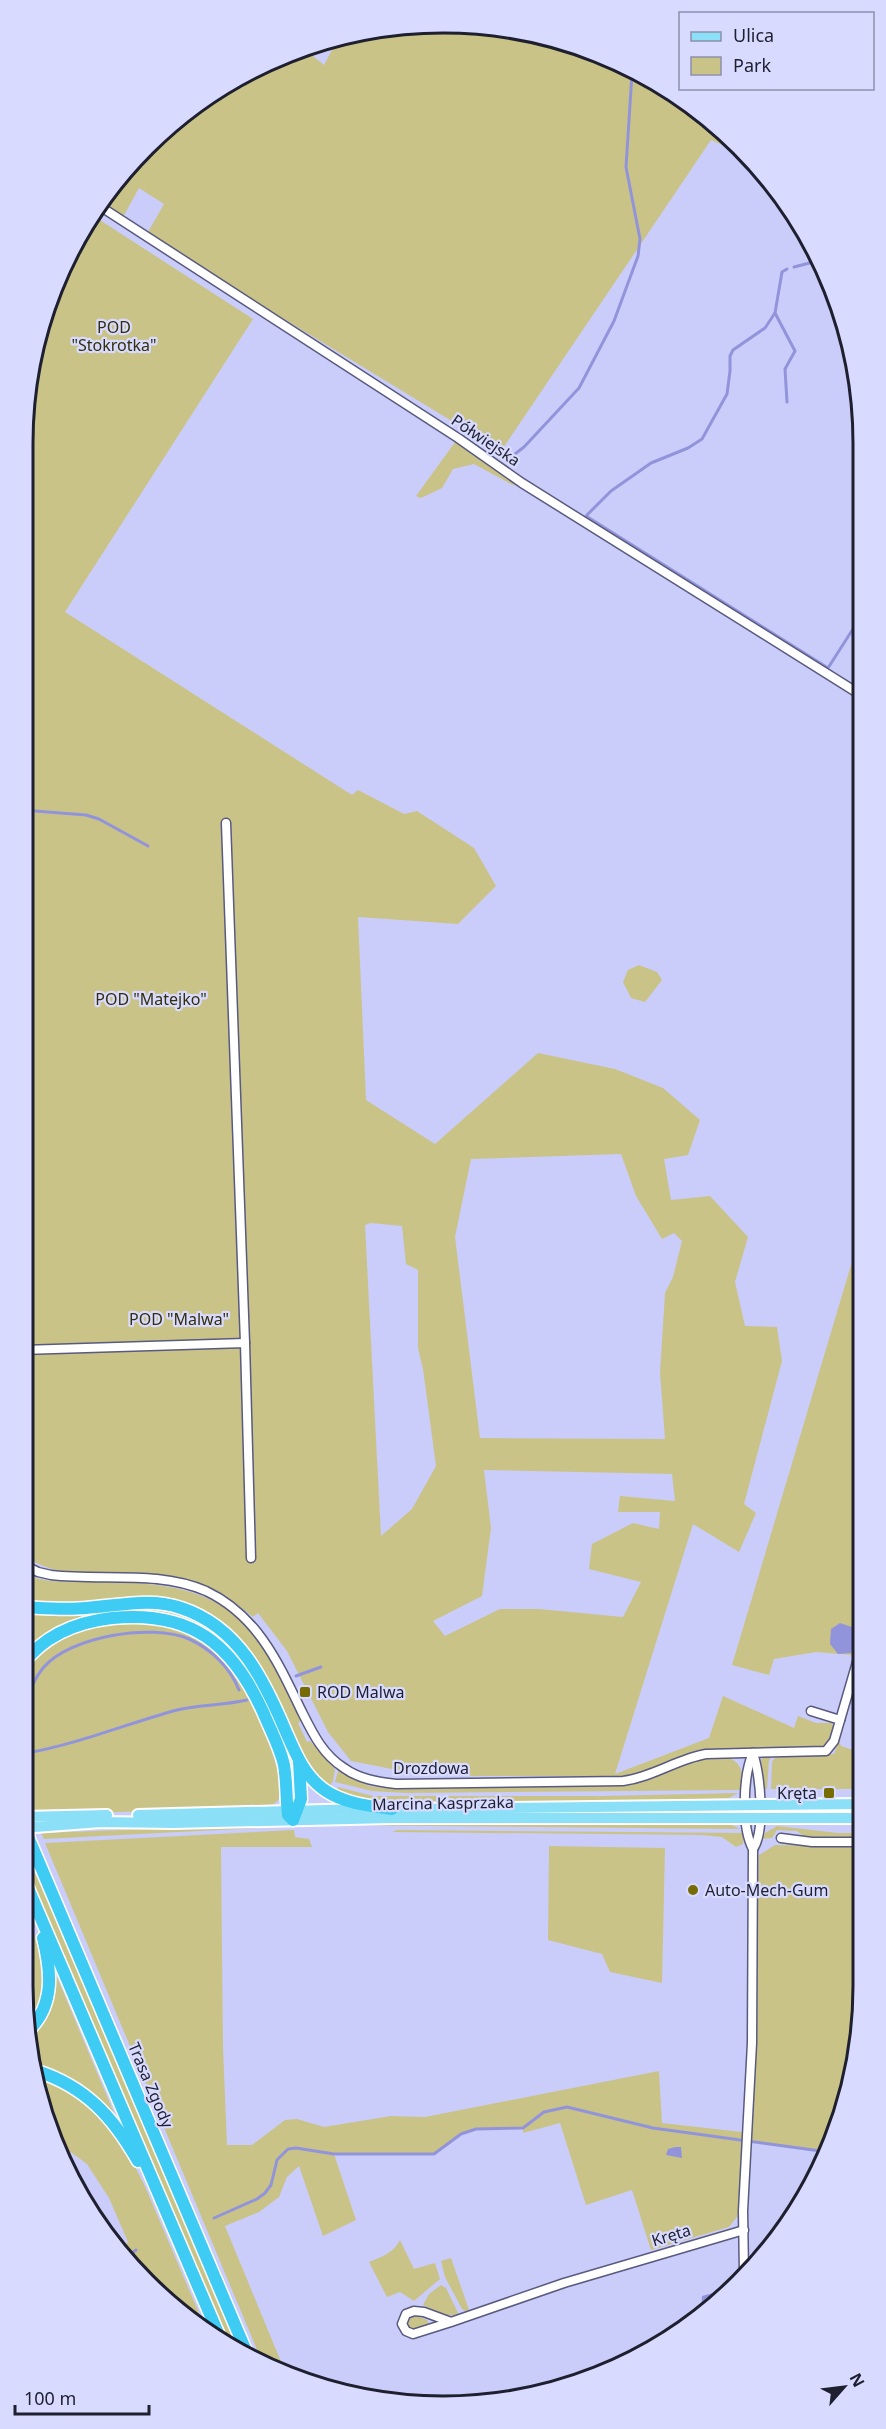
<svg xmlns="http://www.w3.org/2000/svg" width="886" height="2429" font-family="'Noto Sans',sans-serif">
  <rect width="100%" height="100%" fill="#cacdf9"/>
  <g fill="#cac387" fill-rule="evenodd">
    <path d="M471,23L552,37L676,93L748,156L711,140L501,451L195,265L148,232L164,204L139,188L123,217L100,203L110,187L166,127L233,79L302,47L324,65L339,37L388,26Z"/>
    <path d="M92,215L253,319L65,612L352,795L358,790L404,814L417,811L474,848L496,886L458,924L358,917L366,1100L435,1144L538,1053L615,1069L663,1088L700,1120L688,1155L664,1159L671,1200L710,1196L748,1237L735,1282L745,1326L777,1327L782,1361L744,1504L756,1513L739,1552L693,1524L615,1774L709,1738L723,1696L794,1728L798,1716L816,1723H831L834,1726L831,1739L825,1748L703,1749C677,1755 655,1769 629,1776H474L397,1770L351,1761L328,1732L287,1651L258,1613L253,1617C221,1589 190,1577 148,1573C106,1569 57,1583 23,1554L22,443L37,334L66,257ZM621,1154L636,1196L662,1239L674,1233L682,1241L673,1277L665,1293L660,1373L665,1439L480,1438L455,1237L471,1159ZM371,1223L402,1226L406,1264L418,1270V1348L423,1369L436,1466L412,1509L381,1536L365,1225ZM484,1470L672,1474L675,1501L620,1496L618,1512H660L659,1529L633,1523L592,1544L589,1569L641,1582L623,1617L539,1609H500L445,1636L433,1621L482,1596L491,1528Z"/>
    <path d="M458,438L520,487L511,484L474,464L453,469L442,488L421,498L416,496Z"/>
    <path d="M639,965L657,972L662,980L645,1002L631,998L623,982L628,970Z"/>
    <path d="M862,1228L863,1656L816,1652L774,1659L769,1675L732,1665Z"/>
    <path d="M23,1571L35,1578L50,1581C122,1584 206,1572 256,1636C276,1661 288,1692 301,1721L298,1723L307,1742L310,1741L335,1769L333,1781L329,1787C309,1772 300,1752 290,1730C265,1675 246,1627 184,1604L59,1605L23,1602Z"/>
    <path d="M131,1609C179,1609 221,1625 249,1666C257,1679 262,1694 269,1708C281,1733 292,1757 297,1785H292L290,1769L224,1644L204,1629L183,1619L155,1614L80,1619L54,1629L32,1646L23,1658V1611L47,1614Z"/>
    <path d="M143,1622C167,1623 192,1628 211,1644C246,1673 266,1726 277,1769C278,1775 282,1785 282,1791C280,1805 268,1806 258,1809L70,1813L32,1811L23,1787L24,1672L40,1653L61,1636L83,1628Z"/>
    <path d="M863,1738V1789H771L772,1762L777,1755L834,1754L839,1741L841,1746L859,1752Z"/>
    <path d="M764,1756H772L769,1761L767,1789H763L761,1760Z"/>
    <path d="M723,1757C741,1759 745,1773 740,1790L406,1793L372,1791L335,1782L338,1771L369,1786L392,1789L622,1786C659,1781 685,1759 723,1757Z"/>
    <path d="M338,1787L373,1796H603L738,1793L729,1798L637,1801H398C376,1801 357,1799 336,1790Z"/>
    <rect x="785" y="1809" width="78" height="4"/>
    <path d="M399,1822L728,1823L740,1829L322,1825L321,1823Z"/>
    <path d="M313,1823V1825L44,1839L41,1833Z"/>
    <path d="M777,1826L838,1833H863V1839L806,1838L797,1831L777,1830L772,1838L762,1839L765,1833Z"/>
    <path d="M294,1830L295,1837L309,1839L312,1847H221L223,2048L227,2145H252L285,2120L297,2119L324,2127L391,2116L425,2117L659,2071L662,2123L742,2132L743,2143L740,2213L729,2227L651,2250L632,2190L586,2205L560,2123L523,2133V2128L476,2129L461,2134L434,2154H334L356,2220L323,2236L299,2166L287,2177L279,2197L259,2212L225,2226L286,2374L263,2364L45,1843Z"/>
    <path d="M397,1830L744,1833L743,1844L736,1847L722,1837L702,1835L392,1832Z"/>
    <path d="M775,1845L863,1846V1986L849,2095L828,2152L750,2141L759,1855Z"/>
    <path d="M549,1846L665,1848L662,1983L610,1972L602,1954L548,1940Z"/>
    <path d="M31,1867L41,1884L242,2354L229,2347L26,1869Z"/>
    <path d="M22,1902L40,1949L42,1997L29,2024L23,1986Z"/>
    <path d="M57,1977L114,2113H112L82,2084L36,2065L31,2035Z"/>
    <path d="M38,2078L76,2095L102,2117L124,2146L144,2184L205,2327L127,2263L118,2251L128,2242L109,2198L87,2164L53,2139L45,2121Z"/>
    <path d="M400,2240L414,2269L435,2263L440,2279L414,2301L400,2292L387,2297L369,2262C381,2257 394,2253 400,2240Z"/>
    <path d="M451,2258L469,2310L465,2311L462,2309L445,2277L441,2261Z"/>
    <path d="M441,2285L446,2288L459,2315H444L423,2305L429,2294Z"/>
    <path d="M410,2315H416L427,2320L429,2324L414,2329L408,2328L406,2320Z"/>
  </g>
  <g fill="#9294db">
    <path d="M840,1623L852,1627L856,1633L851,1653L838,1654L830,1644L831,1629Z"/>
    <path d="M675,2147H681L682,2158L666,2155L668,2149Z"/>
    <path d="M713,2293L718,2297L701,2313L702,2296Z"/>
  </g>
  <g fill="none" stroke-linecap="round" stroke-linejoin="round">
    <g stroke="#9294db" stroke-width="3">
      <path d="M794,267L821,260"/>
      <path d="M787,269L782,272L775,313L765,328L733,350L730,356V371L727,394L702,439L688,448L651,463L611,491L586,516L828,668L860,618"/>
      <path d="M775,313L795,351L785,369L787,402"/>
      <path d="M506,461L524,447L579,388L614,321L638,256L640,239L626,167L632,73"/>
      <path d="M22,810L86,815L99,819L148,846"/>
      <path d="M296,1676L321,1667"/>
      <path d="M24,1741C23,1715 26,1689 43,1668C70,1636 152,1623 189,1639C211,1649 230,1667 239,1690"/>
      <path d="M27,1753C77,1744 124,1725 173,1711C197,1704 222,1706 247,1700"/>
      <path d="M214,2218L257,2199L265,2193L271,2185L277,2160L288,2149L296,2148L334,2154H434L461,2134L476,2129L523,2128L544,2112L567,2107L653,2128L828,2152"/>
      <path d="M124,2259L136,2250"/>
    </g>
    <defs>
      <g id="minor">
        <path d="M98,205L458,438L522,483L861,695"/>
        <path d="M226,823L245,1343"/>
        <path d="M22,1350L245,1343L251,1558"/>
        <path d="M22,1564L38,1572L51,1575C102,1581 158,1570 206,1591C257,1615 278,1662 301,1710C312,1732 322,1754 344,1768C359,1779 378,1782 396,1784L623,1781C653,1777 677,1759 706,1754L826,1751L834,1741L857,1662"/>
        <path d="M811,1711L840,1720"/>
        <path d="M781,1838L812,1842H863"/>
        <path d="M753,1849C766,1830 760,1775 753,1753"/>
        <path d="M744,2273L743,2211L752,2043L753,1849C741,1827 743,1775 753,1753"/>
        <path d="M451,2322L413,2334L406,2331L402,2324L406,2314L414,2311L424,2312L451,2322L564,2283L744,2230"/>
      </g>
      <g id="major">
        <path d="M138,1815L324,1810L863,1804"/>
        <path d="M22,1817L107,1815"/>
        <path d="M22,1828L101,1822L173,1823L392,1818H863"/>
      </g>
      <g id="highway">
        <path d="M22,1607C44,1608 65,1610 86,1608C117,1606 151,1597 181,1608C239,1627 264,1680 286,1732C296,1755 305,1777 326,1791C346,1804 370,1806 392,1809"/>
        <path d="M22,1665C44,1635 77,1622 112,1618C191,1610 233,1644 264,1714C271,1731 280,1747 284,1765C287,1782 286,1798 288,1815L293,1820L301,1799L299,1761"/>
        <path d="M29,1839L249,2358"/>
        <path d="M22,1874L221,2340"/>
        <path d="M30,2029C55,2003 51,1970 43,1938"/>
        <path d="M37,2071C86,2087 113,2117 138,2161"/>
      </g>
    </defs>
    <use href="#minor" stroke="#595a80" stroke-width="11"/>
    <use href="#major" stroke="#fff" stroke-width="14"/>
    <use href="#highway" stroke="#fff" stroke-width="15"/>
    <use href="#minor" stroke="#fff" stroke-width="8"/>
    <use href="#major" stroke="#8be0f8" stroke-width="10"/>
    <use href="#highway" stroke="#3ecbf4" stroke-width="12"/>
    <defs>
      <path id="highway-bridge" d="M22,1818L29,1839"/>
    </defs>
    <use href="#highway-bridge" stroke="#fff" stroke-width="15" stroke-linecap="butt"/>
    <use href="#highway-bridge" stroke="#3ecbf4" stroke-width="12"/>
  </g>
  <g fill="#766b04" stroke="#d8dbff" stroke-width="2">
    <rect x="299" y="1686" width="12" height="12" rx="3"/>
    <rect x="823" y="1787" width="12" height="12" rx="3"/>
    <circle cx="693" cy="1890" r="6"/>
  </g>
  <g text-anchor="middle" stroke-width="4.5" stroke-linejoin="round" paint-order="stroke">
    <g font-size="16" fill="#332e09" stroke="#d8dbff">
      <text x="114" y="333">POD<tspan x="114" dy="18">"Stokrotka"</tspan></text>
      <text x="151" y="1005">POD "Matejko"</text>
      <text x="179" y="1325">POD "Malwa"</text>
    </g>
    <g font-size="16" fill="#1e1f2f" stroke="#d8dbff">
      <text transform="translate(486 440) rotate(34)" y="6">Półwiejska</text>
      <text x="431" y="1774">Drozdowa</text>
      <text transform="translate(443 1803) rotate(-1)" y="6">Marcina Kasprzaka</text>
      <text transform="translate(151 2085) rotate(67)" y="6">Trasa Zgody</text>
      <text transform="translate(671 2235) rotate(-17)" y="6">Kręta</text>
    </g>
    <g font-size="16" fill="#1e1f2f" stroke="#d8dbff" text-anchor="start">
      <text x="317" y="1698">ROD Malwa</text>
      <text x="817" y="1799" text-anchor="end">Kręta</text>
      <text x="705" y="1896">Auto-Mech-Gum</text>
    </g>
  </g>
  <path d="M0 0H886V2429H0ZM443 33H443A410 410 0 0 1 853 443V1986A410 410 0 0 1 443 2396H443A410 410 0 0 1 33 1986V443A410 410 0 0 1 443 33Z" fill="#d8dbff" fill-rule="evenodd"/>
  <path fill="none" stroke="#1e1f2f" stroke-width="3" d="M443 33H443A410 410 0 0 1 853 443V1986A410 410 0 0 1 443 2396H443A410 410 0 0 1 33 1986V443A410 410 0 0 1 443 33Z"/>
  <rect x="679" y="12" width="195" height="78" fill="#d8dbff" stroke="#8e90ac" stroke-width="1.5"/>
  <rect x="691" y="32" width="30" height="9" fill="#8be0f8" stroke="#8e90ac" stroke-width="1.5"/>
  <text x="733" y="42" font-size="18" fill="#1e1f2f">Ulica</text>
  <rect x="691" y="57" width="30" height="18" fill="#cac387" stroke="#8e90ac" stroke-width="1.5"/>
  <text x="733" y="72" font-size="18" fill="#1e1f2f">Park</text>
  <g transform="translate(844 2387) rotate(62)" stroke="#d8dbff" stroke-width="4.5" paint-order="stroke">
  <path d="M0-4.5L10 22L0 15L-10 22Z" fill="#1e1f2f"/>
  <text y="-9" font-size="16" font-weight="bold" text-anchor="middle" fill="#1e1f2f">N</text>
  </g>
  <path d="M15 2405v9h134v-9" fill="none" stroke="#1e1f2f" stroke-width="3"/>
  <text x="24" y="2405" font-size="18" fill="#1e1f2f" stroke="#d8dbff" stroke-width="4.5" paint-order="stroke">100 m</text>
</svg>
